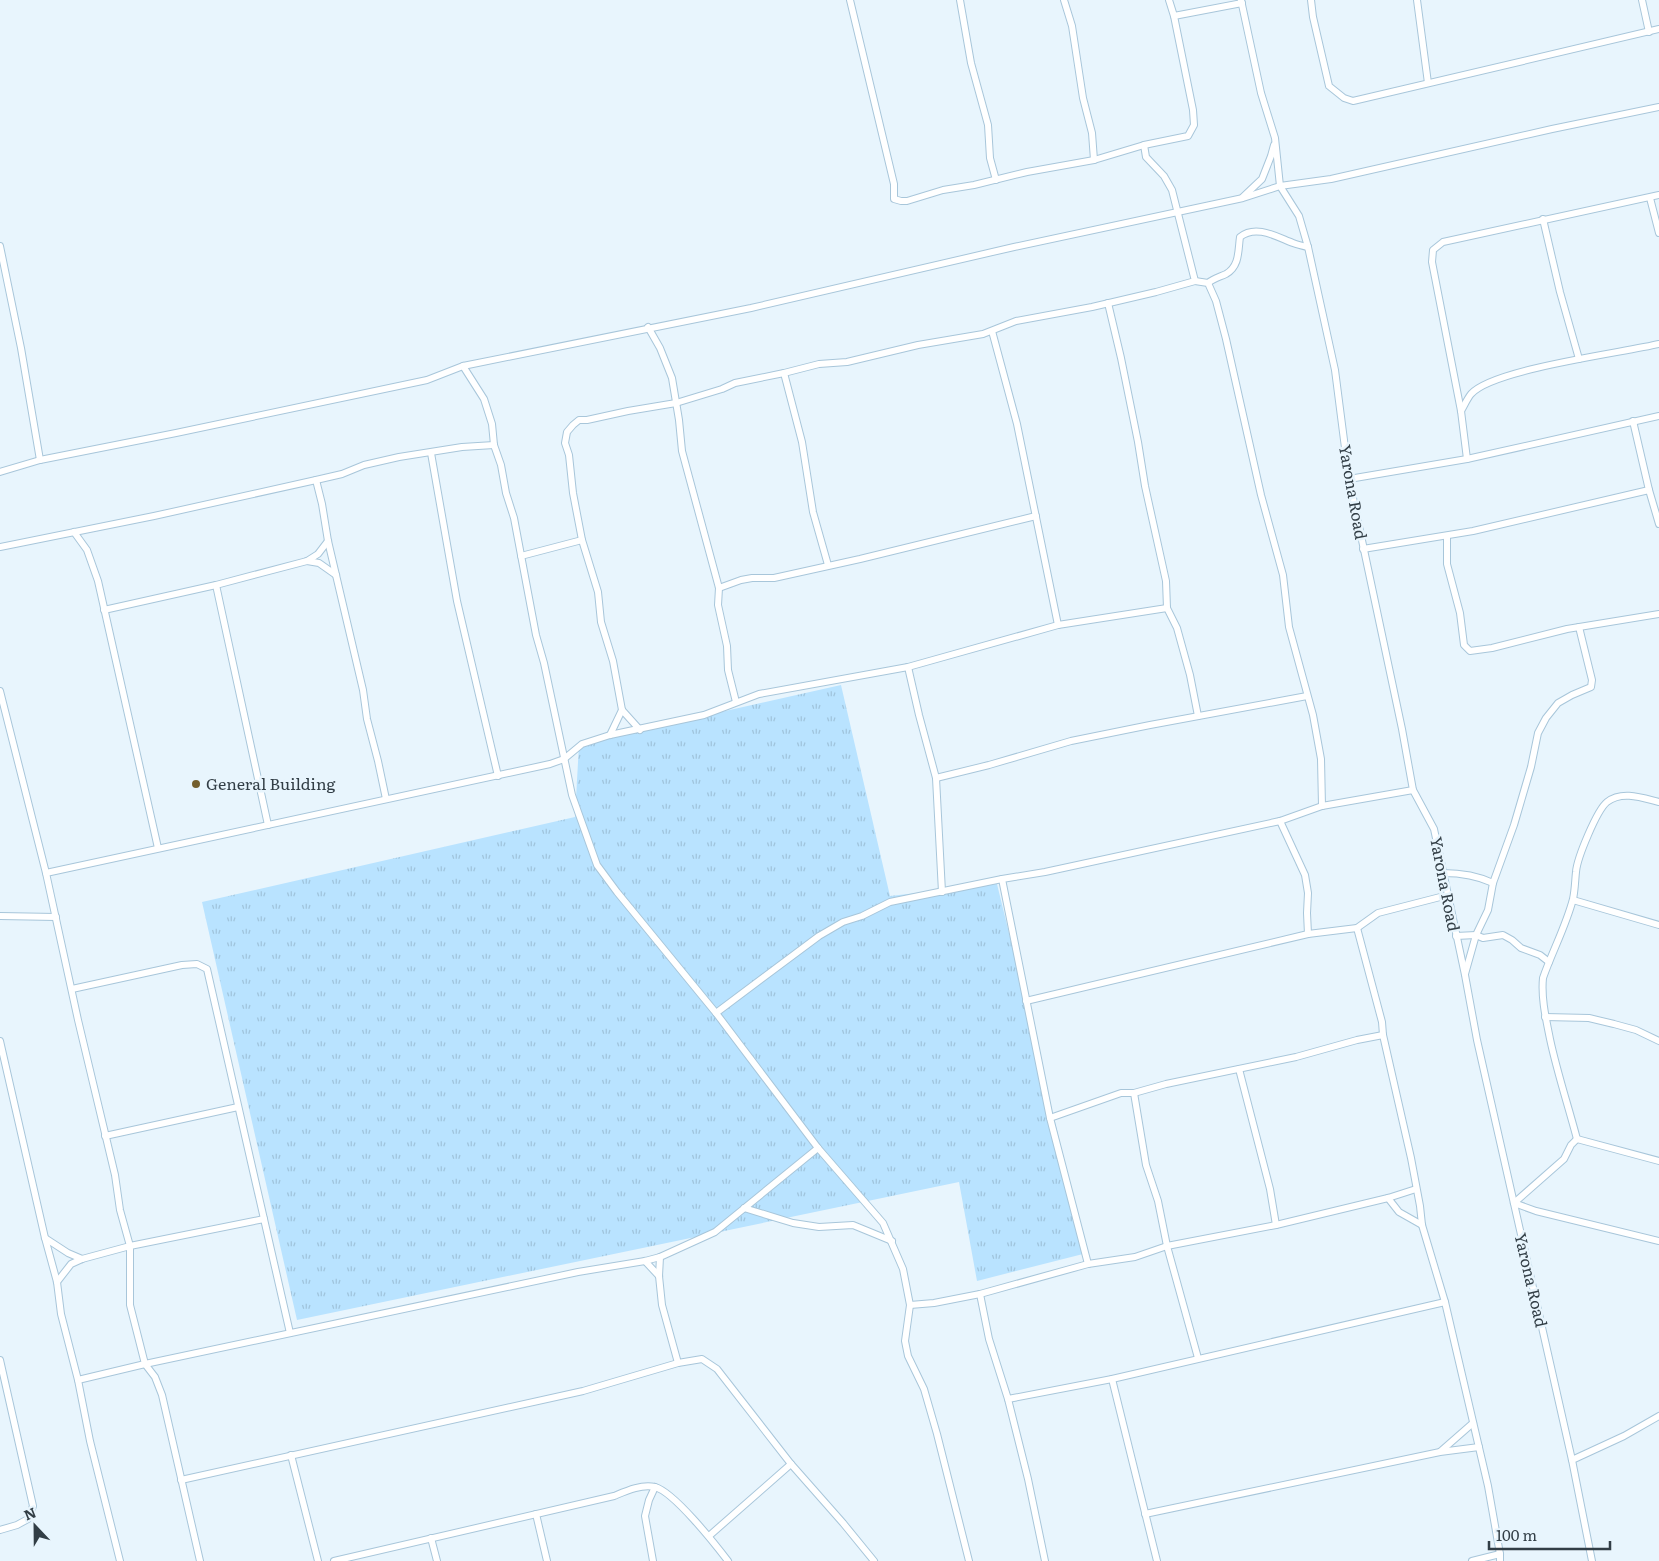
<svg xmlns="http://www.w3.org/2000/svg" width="1659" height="1561" font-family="Literata,serif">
  <defs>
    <pattern id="grass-tufts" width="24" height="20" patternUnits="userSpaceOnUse" patternTransform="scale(1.25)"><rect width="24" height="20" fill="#b9e3ff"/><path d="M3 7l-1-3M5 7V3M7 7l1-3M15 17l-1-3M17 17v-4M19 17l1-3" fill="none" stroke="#a0c4dc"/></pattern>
  </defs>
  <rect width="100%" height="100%" fill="#e8f5fd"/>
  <path fill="url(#grass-tufts)" d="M841,685L890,896L997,884L1087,1253L977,1281L959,1182L297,1320L202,902L575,817L579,744Z"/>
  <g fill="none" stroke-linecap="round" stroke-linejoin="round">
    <defs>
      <g id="street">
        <path d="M850,0L894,184V199L901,201H907L943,190L974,185L1027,172L1094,160L1144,145L1188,136L1194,125L1193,110L1174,16L1169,0"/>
        <path d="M960,0L971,63L988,125L990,158L996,180"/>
        <path d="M1064,0L1072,26L1083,98L1092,133L1094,160"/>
        <path d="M1241,0L1261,93L1275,138L1280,186L1299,216L1308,247L1335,370L1349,479L1402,729L1413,790L1434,829L1465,975L1477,1040L1572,1460L1592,1561"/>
        <path d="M1311,0L1313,17L1329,86L1344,98L1353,101L1659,29"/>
        <path d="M1417,0L1428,83"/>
        <path d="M1642,0L1649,32"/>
        <path d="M1174,16L1242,3"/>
        <path d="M1243,197L1262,179L1271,156L1274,145"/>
        <path d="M1650,198L1659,233"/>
        <path d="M1543,219L1560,292L1579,359"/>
        <path d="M0,246L21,348L40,460"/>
        <path d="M1195,281L1208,283L1216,301L1226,339L1261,495L1283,575L1289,627L1313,715L1321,759L1322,806"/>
        <path d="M1208,283C1214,278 1220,277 1226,274C1240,266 1238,250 1240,237C1256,224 1277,237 1293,243C1298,245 1303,246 1308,247"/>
        <path d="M1108,303L1121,358L1138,442L1145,486L1166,581L1167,608L1177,628L1190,675L1198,716"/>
        <path d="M648,327L660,348L672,378L679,420L682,451L719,588L718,605L727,646L728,670L736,702"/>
        <path d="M992,331L1017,424L1058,625"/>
        <path d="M463,366L484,399L492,424L494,445L501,465L506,493L514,518L536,635L544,663L572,795L597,865L617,892L716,1013L818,1148L883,1223L903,1269L910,1305L905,1341L908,1356L924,1389L937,1434L969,1561"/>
        <path d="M784,373L802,442L813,512L828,565"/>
        <path d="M1461,411C1464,406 1467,399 1471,394C1493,369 1621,353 1659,344"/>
        <path d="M1633,421L1649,490L1659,524"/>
        <path d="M431,453L457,601L498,776"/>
        <path d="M1467,459L1461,411L1432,262L1433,250L1443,242L1659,195"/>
        <path d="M0,472L40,460L176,433L427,380L463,366L751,308L1014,247L1243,198L1280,186L1331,179L1552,129L1659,107"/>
        <path d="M1349,479L1467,459L1659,416"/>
        <path d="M316,480L322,504L328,541L363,690L367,719L378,761L386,799"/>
        <path d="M74,532L87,550L98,581L158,848"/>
        <path d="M1447,536V564L1460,613L1464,645L1470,651L1492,648L1567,629L1659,614"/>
        <path d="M0,547L154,516L316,480L342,474L364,465L399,457L462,447L494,445"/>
        <path d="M1363,549L1473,531L1649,490"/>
        <path d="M521,556L582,540"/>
        <path d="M307,561L319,563L336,575"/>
        <path d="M216,585L268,825"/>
        <path d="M719,588L741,580L752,578H774L860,559L1036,516"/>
        <path d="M104,610L216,585L307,561L318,554L328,541"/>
        <path d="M908,667L919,715L936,778L942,892"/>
        <path d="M0,691L46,873L78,1020L115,1175L120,1210L130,1246V1305L145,1364L155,1377L162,1395L200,1561"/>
        <path d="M640,730L622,710L613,661L601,622L598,592L582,540L573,493L569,455L565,443L567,432L573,425L579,420H587L628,411L676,403L722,389L735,383L784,373L819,364L847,362L918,345L983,334L1016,321L1092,307L1156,292L1195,281L1172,190L1164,176L1146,157L1144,145"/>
        <path d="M610,735L622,710"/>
        <path d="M936,778L989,765L1071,741L1150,725L1307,696"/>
        <path d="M1280,821L1305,875L1308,893L1307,913L1308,934"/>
        <path d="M46,873L550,764L564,759L582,744L610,735L704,715L759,694L908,667L1058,625L1167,608"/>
        <path d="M1443,873C1461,873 1476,875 1493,883"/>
        <path d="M1002,879L1050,1118L1088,1264"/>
        <path d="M1573,900L1659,925"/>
        <path d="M0,916L56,917"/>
        <path d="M1357,928L1382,1022L1383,1035L1411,1158L1420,1206L1422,1225L1445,1302L1488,1486L1500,1554V1561"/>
        <path d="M1456,936L1476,935L1483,938L1503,935L1512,940L1521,948L1540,955L1549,962"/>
        <path d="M1465,974L1476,935L1488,910L1493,883L1514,825L1531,767L1538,733L1546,718L1558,703L1572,695L1591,687L1592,680L1579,627"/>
        <path d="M72,989L182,965L197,964L207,969L290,1333"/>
        <path d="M1026,1001L1308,934L1357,928L1378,913L1448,895"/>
        <path d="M716,1013L819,936L843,922L862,916L890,902L1002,879L1045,872L1280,821L1322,806L1413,790"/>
        <path d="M1545,1017L1589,1018L1614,1024L1636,1030L1659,1041"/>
        <path d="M0,1041L45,1238L57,1282L61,1314L78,1380L90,1441L120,1561"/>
        <path d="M1239,1069L1270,1189L1276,1225"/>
        <path d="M1134,1093L1146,1165L1158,1201L1167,1246L1198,1358"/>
        <path d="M1050,1118L1121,1093H1134L1166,1084L1296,1057L1357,1040L1383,1035"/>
        <path d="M105,1136L238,1107"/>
        <path d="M1577,1139C1568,1105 1557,1072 1550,1039C1546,1019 1541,998 1543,978C1552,952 1566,926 1573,899C1575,890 1575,881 1576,872C1577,858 1597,810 1607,802C1622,790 1643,798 1659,802"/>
        <path d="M1577,1139L1571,1145L1564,1159L1514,1203L1536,1211L1659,1241"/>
        <path d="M1577,1139L1659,1161"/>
        <path d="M1388,1198L1399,1212L1422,1225"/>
        <path d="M744,1208L793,1223L819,1227L853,1225L892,1241"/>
        <path d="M45,1238L68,1253L82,1259"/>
        <path d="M660,1257L659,1276L662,1305L678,1363"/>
        <path d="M645,1261L659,1276"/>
        <path d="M57,1282L71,1264L82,1259L130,1246L264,1219"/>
        <path d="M980,1294L989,1339L1008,1399L1028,1479L1045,1561"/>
        <path d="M910,1305L934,1303L980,1294L1088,1264L1135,1257L1167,1246L1276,1225L1388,1198L1416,1189"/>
        <path d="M0,1360L33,1506L28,1519L17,1525L0,1530"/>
        <path d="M1112,1379L1157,1561"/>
        <path d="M78,1380L145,1364L578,1272L645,1261L660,1257L715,1232L818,1148"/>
        <path d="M1008,1399L1112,1379L1445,1302"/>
        <path d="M1441,1451L1473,1423"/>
        <path d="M291,1455L318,1561"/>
        <path d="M1572,1460L1624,1436L1659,1416"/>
        <path d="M181,1480L583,1391L678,1363L702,1359L717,1369L791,1464L843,1523L874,1561"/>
        <path d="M536,1514L547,1561"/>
        <path d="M1145,1514L1440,1452L1479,1447"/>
        <path d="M709,1536L791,1464"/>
        <path d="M431,1538L437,1561"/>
        <path d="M334,1561L614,1496C626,1491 641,1484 655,1487C674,1492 715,1544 728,1561"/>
        <path d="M653,1561L645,1516L649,1500L655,1487"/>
        <path d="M1472,1561L1500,1554"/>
      </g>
    </defs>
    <use href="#street" stroke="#a8c6da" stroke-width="8"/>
    <use href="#street" stroke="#fff" stroke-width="6"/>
  </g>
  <circle fill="#745f2e" stroke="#e8f5fd" stroke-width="2" cx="196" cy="784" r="5"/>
  <g text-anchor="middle" stroke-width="5" stroke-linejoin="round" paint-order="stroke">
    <g font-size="16" fill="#323e46" stroke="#e8f5fd">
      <text transform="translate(1353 492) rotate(80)" y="6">Yarona Road</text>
      <text transform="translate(1445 884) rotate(79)" y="6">Yarona Road</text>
      <text transform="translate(1531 1280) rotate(77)" y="6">Yarona Road</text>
    </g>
    <g font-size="16" fill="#323e46" stroke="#e8f5fd" text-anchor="start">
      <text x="206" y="790">General Building</text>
    </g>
  </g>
  <g transform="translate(35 1526) rotate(338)" stroke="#e8f5fd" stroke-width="4" paint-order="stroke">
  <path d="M0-4L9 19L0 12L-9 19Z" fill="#323e46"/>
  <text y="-8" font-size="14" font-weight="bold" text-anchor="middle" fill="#323e46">N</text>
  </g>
  <path d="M1489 1541v8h121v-8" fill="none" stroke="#323e46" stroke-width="2.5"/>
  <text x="1496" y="1541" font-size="15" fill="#323e46" stroke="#e8f5fd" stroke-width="4" paint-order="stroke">100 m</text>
</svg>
